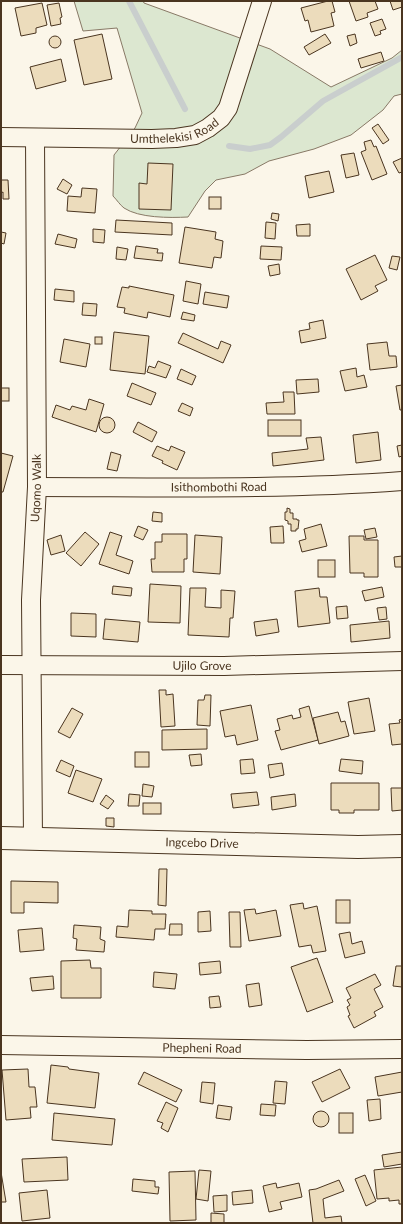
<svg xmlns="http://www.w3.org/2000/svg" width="403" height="1224" font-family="Lato,sans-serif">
  <rect width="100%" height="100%" fill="#fbf6e9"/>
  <path fill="#dce7d0" stroke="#887966" d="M74,1H143L144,3L270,49L331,87L392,58L402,50V94L394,96L383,110L351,135L314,149L269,161L245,174L216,180L205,191L188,217C169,218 139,218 124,208C120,205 117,200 113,196L114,155L135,128L142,113L117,28L83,31Z"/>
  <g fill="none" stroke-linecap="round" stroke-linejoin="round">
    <g stroke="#c9cecd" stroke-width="6">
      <path d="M129,1L185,109"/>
      <path d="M229,146L250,149L270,145L281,137L323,101L402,57"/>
    </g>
  </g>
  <g fill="#ecdcbc" stroke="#4a3520">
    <path d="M328,1H332L335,12L331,13L334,26L311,32L308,20L305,21L301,8Z"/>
    <path d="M349,1H375L378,9L367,13L368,17L356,21Z"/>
    <path d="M390,1H402V7L393,10Z"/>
    <path d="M42,3L47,25L36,28V33L21,36L15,8Z"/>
    <path d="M59,3L62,17L60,18L61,24L51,26L47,5Z"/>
    <path d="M382,19L386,29L380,31L381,34L375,36L370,23Z"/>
    <path d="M102,34L112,79L84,85L74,40Z"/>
    <path d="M325,34L331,43L309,55L304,47Z"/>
    <path d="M355,34L357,43L350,46L347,36Z"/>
    <circle cx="55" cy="42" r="6"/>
    <path d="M381,52L384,61L361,68L358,59Z"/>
    <path d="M61,59L66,81L36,89L30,67Z"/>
    <path d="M378,124L389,140L383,144L372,128Z"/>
    <path d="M371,140L374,147L376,146L387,174L372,180L361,152L366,150L364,142Z"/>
    <path d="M354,153L359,175L346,178L341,155Z"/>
    <path d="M402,158V172L399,173L393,162Z"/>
    <path d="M148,163L173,164L171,210L139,209V183L147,184Z"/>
    <path d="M329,171L334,192L309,198L305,176Z"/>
    <path d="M63,179L72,185L67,194L57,189Z"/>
    <path d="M1,180H8L9,199H3V192L1,193Z"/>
    <path d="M82,188L97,189L95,213L67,211L68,196L81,197Z"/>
    <rect x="209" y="197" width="12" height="12"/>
    <path d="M272,213L279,214L278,221L271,219Z"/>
    <path d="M116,220L172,223V235L115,232Z"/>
    <path d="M266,222L276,223L275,239L265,238Z"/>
    <path d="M310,224V236H297L296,225Z"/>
    <path d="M185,227L216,232L215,239L223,241L221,258L214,257L212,268L179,263Z"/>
    <path d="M93,229L105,230L104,243L93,242Z"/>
    <path d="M1,232L6,233L4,244L1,243Z"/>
    <path d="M58,234L77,239L75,248L55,244Z"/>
    <path d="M136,246L158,249L157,253H163L162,261L134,258Z"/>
    <path d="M261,246L282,247L281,260L260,259Z"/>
    <path d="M117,247L128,249L126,260L116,259Z"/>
    <path d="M375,255L387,280L375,286L378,291L361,300L346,269Z"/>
    <path d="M392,256L400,257L397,270L389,268Z"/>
    <path d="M279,264L280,274L270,276L268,266Z"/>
    <path d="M186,281L201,284L198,304L183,301Z"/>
    <path d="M129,286L174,295L170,317L148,312L147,318L124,313L125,308L117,307L122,287L129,288Z"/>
    <path d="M55,289L74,291V302L54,300Z"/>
    <path d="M205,292L229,296L227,308L203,304Z"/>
    <path d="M83,303L97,304L96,316L82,315Z"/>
    <path d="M183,312L195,315L194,321L181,319Z"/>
    <path d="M323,320L326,338L301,343L299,331L310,329L309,323Z"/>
    <path d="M114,332L149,336L145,374L110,370Z"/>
    <path d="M183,333L218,349L221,341L231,345L223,363L178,343Z"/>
    <rect x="95" y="337" width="7" height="7"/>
    <path d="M64,339L90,344L86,367L60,362Z"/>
    <path d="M387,342L389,356H396L397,367L370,370L367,344Z"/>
    <path d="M158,361L171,366L166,378L147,372L149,366L155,368Z"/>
    <path d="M356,368L357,377L364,375L367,387L345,391L340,371Z"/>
    <path d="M181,369L196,376L192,385L177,379Z"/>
    <path d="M318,379L319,392L297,394L296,380Z"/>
    <path d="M132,383L156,393L151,405L127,396Z"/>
    <path d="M402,385V410H400L396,386Z"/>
    <rect x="1" y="388" width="8" height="13"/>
    <path d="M283,392H294L295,414H267L266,403L284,402Z"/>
    <path d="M89,399L104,404L96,432L52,417L56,405L70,410L72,406L86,410Z"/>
    <path d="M182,403L193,408L190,416L178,411Z"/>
    <circle cx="107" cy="425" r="8"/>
    <rect x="268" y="420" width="33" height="16"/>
    <path d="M138,422L157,432L152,442L133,432Z"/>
    <path d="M378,432L381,460L356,463L353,435Z"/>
    <path d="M321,437L324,460L273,466L272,453L308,449L306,438Z"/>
    <path d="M402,445V456L399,457L397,446Z"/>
    <path d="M157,446L169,451L171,446L185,452L177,470L162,463L163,461L152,456Z"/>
    <path d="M111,452L121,455L117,471L107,469Z"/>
    <path d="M1,453L13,456L3,492H1Z"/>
    <path d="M287,508L290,509V513H293V519H297V520H299L298,529H296V531H291V524H288V521L285,520V512H287Z"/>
    <path d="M153,512L162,513V522L152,521Z"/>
    <path d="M321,524L327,546L302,552L299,541L306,539L304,529Z"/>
    <path d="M138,526L148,530L143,540L134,536Z"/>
    <path d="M283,526L284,543H271L270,527Z"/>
    <path d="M375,528L377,537L366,539L364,530Z"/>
    <path d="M85,532L99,544L81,566L66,553Z"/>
    <path d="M110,532L122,536L116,555L133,561L129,574L99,564Z"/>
    <path d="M162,534H187V559H184V572H152L151,559H155V542H162Z"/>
    <path d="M61,535L65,551L51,555L47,540Z"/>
    <path d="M195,535L222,537L220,574L193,572Z"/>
    <path d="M349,536H364V540H378V577H364V573H350Z"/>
    <path d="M402,556V567H395L394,557Z"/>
    <rect x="318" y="560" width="17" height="17"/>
    <path d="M150,584L181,586L180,623L148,622Z"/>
    <path d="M113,586L132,588L131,596L112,594Z"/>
    <path d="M382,587L384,597L365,601L362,591Z"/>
    <path d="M190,588H206L205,607L221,608V590L235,591L233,618H230L229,637L188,635Z"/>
    <path d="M319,588L320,597H327L330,623L298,627L295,591Z"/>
    <path d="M347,606L348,618L337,619L336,607Z"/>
    <path d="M386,607L387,619L379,620L377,608Z"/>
    <path d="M71,613L96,614V637L71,636Z"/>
    <path d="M105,619L140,622L138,642L103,639Z"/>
    <path d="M277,619L279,632L256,636L254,622Z"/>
    <path d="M389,621L390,638L351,642L350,625Z"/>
    <path d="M159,690H166V695L173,694L175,726L161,727Z"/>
    <path d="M205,695H211L210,726L197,725L198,700H204Z"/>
    <path d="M369,698L375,731L354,734L348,702Z"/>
    <path d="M251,705L258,740L237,745L235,735L225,737L220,711Z"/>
    <path d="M309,706L318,740L281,750L275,731L280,730L277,719L292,715L293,719L301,717L299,709Z"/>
    <path d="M72,708L83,714L70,738L58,732Z"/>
    <path d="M338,712L341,722L345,721L349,736L319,744L313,718Z"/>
    <path d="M402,719V744L392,745L389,724L400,723L399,720Z"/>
    <path d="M207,729V749L162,750V730Z"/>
    <rect x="135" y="752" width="14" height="15"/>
    <path d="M201,754L202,765L191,766L189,755Z"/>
    <path d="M253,759L255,773L241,774L240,760Z"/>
    <path d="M341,759L363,761L362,774L339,771Z"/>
    <path d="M61,760L74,766L70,777L56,771Z"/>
    <path d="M282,763L284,775L270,778L268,765Z"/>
    <path d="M76,770L102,779L93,802L68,793Z"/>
    <path d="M331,783H379V810H354V813H339V810H331Z"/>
    <path d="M143,784L154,786L152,797L142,796Z"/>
    <path d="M391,788H402V810L392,811Z"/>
    <path d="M257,792L259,805L233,808L231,794Z"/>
    <path d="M129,794L140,795L139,806H128Z"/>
    <path d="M295,794L296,806L272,810L271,797Z"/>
    <path d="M106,795L114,801L108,809L100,804Z"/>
    <rect x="143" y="803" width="18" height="11"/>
    <path d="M106,818H114V827L106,826Z"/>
    <path d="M159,869H167L166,906L158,905Z"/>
    <path d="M11,881L58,882V903L24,902V913H11Z"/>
    <rect x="336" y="900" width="14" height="23"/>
    <path d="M303,903L304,909L317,906L326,951L313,953L311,945L299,947L290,905Z"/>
    <path d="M255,909L256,914L276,910L281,936L249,941L244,910Z"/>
    <path d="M129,910L152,911V914H166L165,929H155L154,940L116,937L117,926L128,927Z"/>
    <path d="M210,911L211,931L198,932V912Z"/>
    <path d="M229,912H240L241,947H230Z"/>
    <path d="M170,924H182V935H169Z"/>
    <path d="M74,925L101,927L100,939L105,941L104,952L76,950L77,939L73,938Z"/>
    <path d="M42,928L44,950L20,952L18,930Z"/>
    <path d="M350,932L352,944L362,941L365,953L345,958L339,934Z"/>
    <path d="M317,958L333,1002L307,1012L291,967Z"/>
    <path d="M90,960L91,968H101V998H61V961Z"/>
    <path d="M220,961L221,973L200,975L199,963Z"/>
    <path d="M396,966H402V987L393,986Z"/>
    <path d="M154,972L177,974L175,989L153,987Z"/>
    <path d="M375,974L381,985L374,989L383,1007L374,1012L376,1016L354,1028L348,1016L350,1015L347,1007L350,1005L347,1000L351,998L346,988Z"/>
    <path d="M53,976L54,989L32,991L30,978Z"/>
    <path d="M259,983L262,1005L249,1007L246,985Z"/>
    <path d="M219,996L221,1007L210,1008L209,997Z"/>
    <path d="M51,1065L68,1067L69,1069L99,1073L95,1108L47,1103Z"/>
    <path d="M28,1069L29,1087H35L37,1107H30L31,1118L6,1120L2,1070Z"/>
    <path d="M340,1069L350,1088L322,1102L312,1082Z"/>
    <path d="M144,1072L182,1090L176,1102L138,1084Z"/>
    <path d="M402,1072V1092L378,1096L375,1077Z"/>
    <path d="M275,1081L287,1082L285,1104L273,1103Z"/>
    <path d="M202,1082L215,1083L213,1104L200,1102Z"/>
    <path d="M380,1099L381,1119L369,1121L367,1100Z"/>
    <path d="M166,1102L178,1108L168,1132L161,1128L163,1123L157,1121Z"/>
    <path d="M261,1104L276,1105L275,1116L260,1115Z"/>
    <path d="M218,1105L232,1107L230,1120L216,1118Z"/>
    <circle cx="321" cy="1119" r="8"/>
    <path d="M54,1113L115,1119L112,1145L52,1140Z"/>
    <rect x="339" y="1113" width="14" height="20"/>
    <path d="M402,1152V1164L384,1167L382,1155Z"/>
    <path d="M67,1157L68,1180L24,1182L22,1159Z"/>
    <path d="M402,1167V1204H399V1200L389,1201V1198L377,1199L374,1170Z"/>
    <path d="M199,1170L211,1171L208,1201L196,1199Z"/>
    <path d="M195,1171L196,1220L170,1221L169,1172Z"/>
    <path d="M1,1172L6,1202H1Z"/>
    <path d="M365,1175L376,1201L366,1206L355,1179Z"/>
    <path d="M133,1179L155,1181V1187H159L158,1194L132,1191Z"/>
    <path d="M339,1180L344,1191L323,1199L325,1218L341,1216L342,1223H313L309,1190L316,1189Z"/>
    <path d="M276,1183L277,1188L299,1183L302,1197L280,1202L282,1209L269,1212L263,1186Z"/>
    <path d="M47,1190L50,1218L22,1221L19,1193Z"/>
    <path d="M252,1190L253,1203L233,1205L232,1192Z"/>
    <path d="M227,1195V1211L214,1212L213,1196Z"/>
    <path d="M211,1213L224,1214V1223H211Z"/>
  </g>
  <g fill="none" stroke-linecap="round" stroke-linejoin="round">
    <defs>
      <g id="minor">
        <path id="s1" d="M1,137L152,139L176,138L195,135L208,128L221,118L228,108L262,1"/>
        <path id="s2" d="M37,487C158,487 281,490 402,481"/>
        <path id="s3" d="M1,665L224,666L402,661"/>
        <path id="s4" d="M33,838L31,600L37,487L35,138"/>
        <path id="s5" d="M1,1045L307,1050L402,1049"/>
      </g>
      <g id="secondary">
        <path id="s6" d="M1,838L358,847L402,846"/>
      </g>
    </defs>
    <use href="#minor" stroke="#4a3520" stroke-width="20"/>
    <use href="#secondary" stroke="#4a3520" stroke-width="24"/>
    <use href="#minor" stroke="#fbf6e9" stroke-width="18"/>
    <use href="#secondary" stroke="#fbf6e9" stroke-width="22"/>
  </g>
  <g text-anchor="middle" stroke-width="3" stroke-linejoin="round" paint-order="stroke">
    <g font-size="12" fill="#4a3520" stroke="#fbf6e9">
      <text dy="4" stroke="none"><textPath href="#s1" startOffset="175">Umthelekisi Road</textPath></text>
      <text dy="4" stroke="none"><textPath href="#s2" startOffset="182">Isithombothi Road</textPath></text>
      <text dy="4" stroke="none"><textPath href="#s4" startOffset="350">Uqomo Walk</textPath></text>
      <text dy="4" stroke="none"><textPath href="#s3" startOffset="201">Ujilo Grove</textPath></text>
      <text dy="4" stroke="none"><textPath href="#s6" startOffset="201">Ingcebo Drive</textPath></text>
      <text dy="4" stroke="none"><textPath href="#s5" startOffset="201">Phepheni Road</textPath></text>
    </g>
  </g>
  <rect width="403" height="1224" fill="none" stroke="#4a3520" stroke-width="4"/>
</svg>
